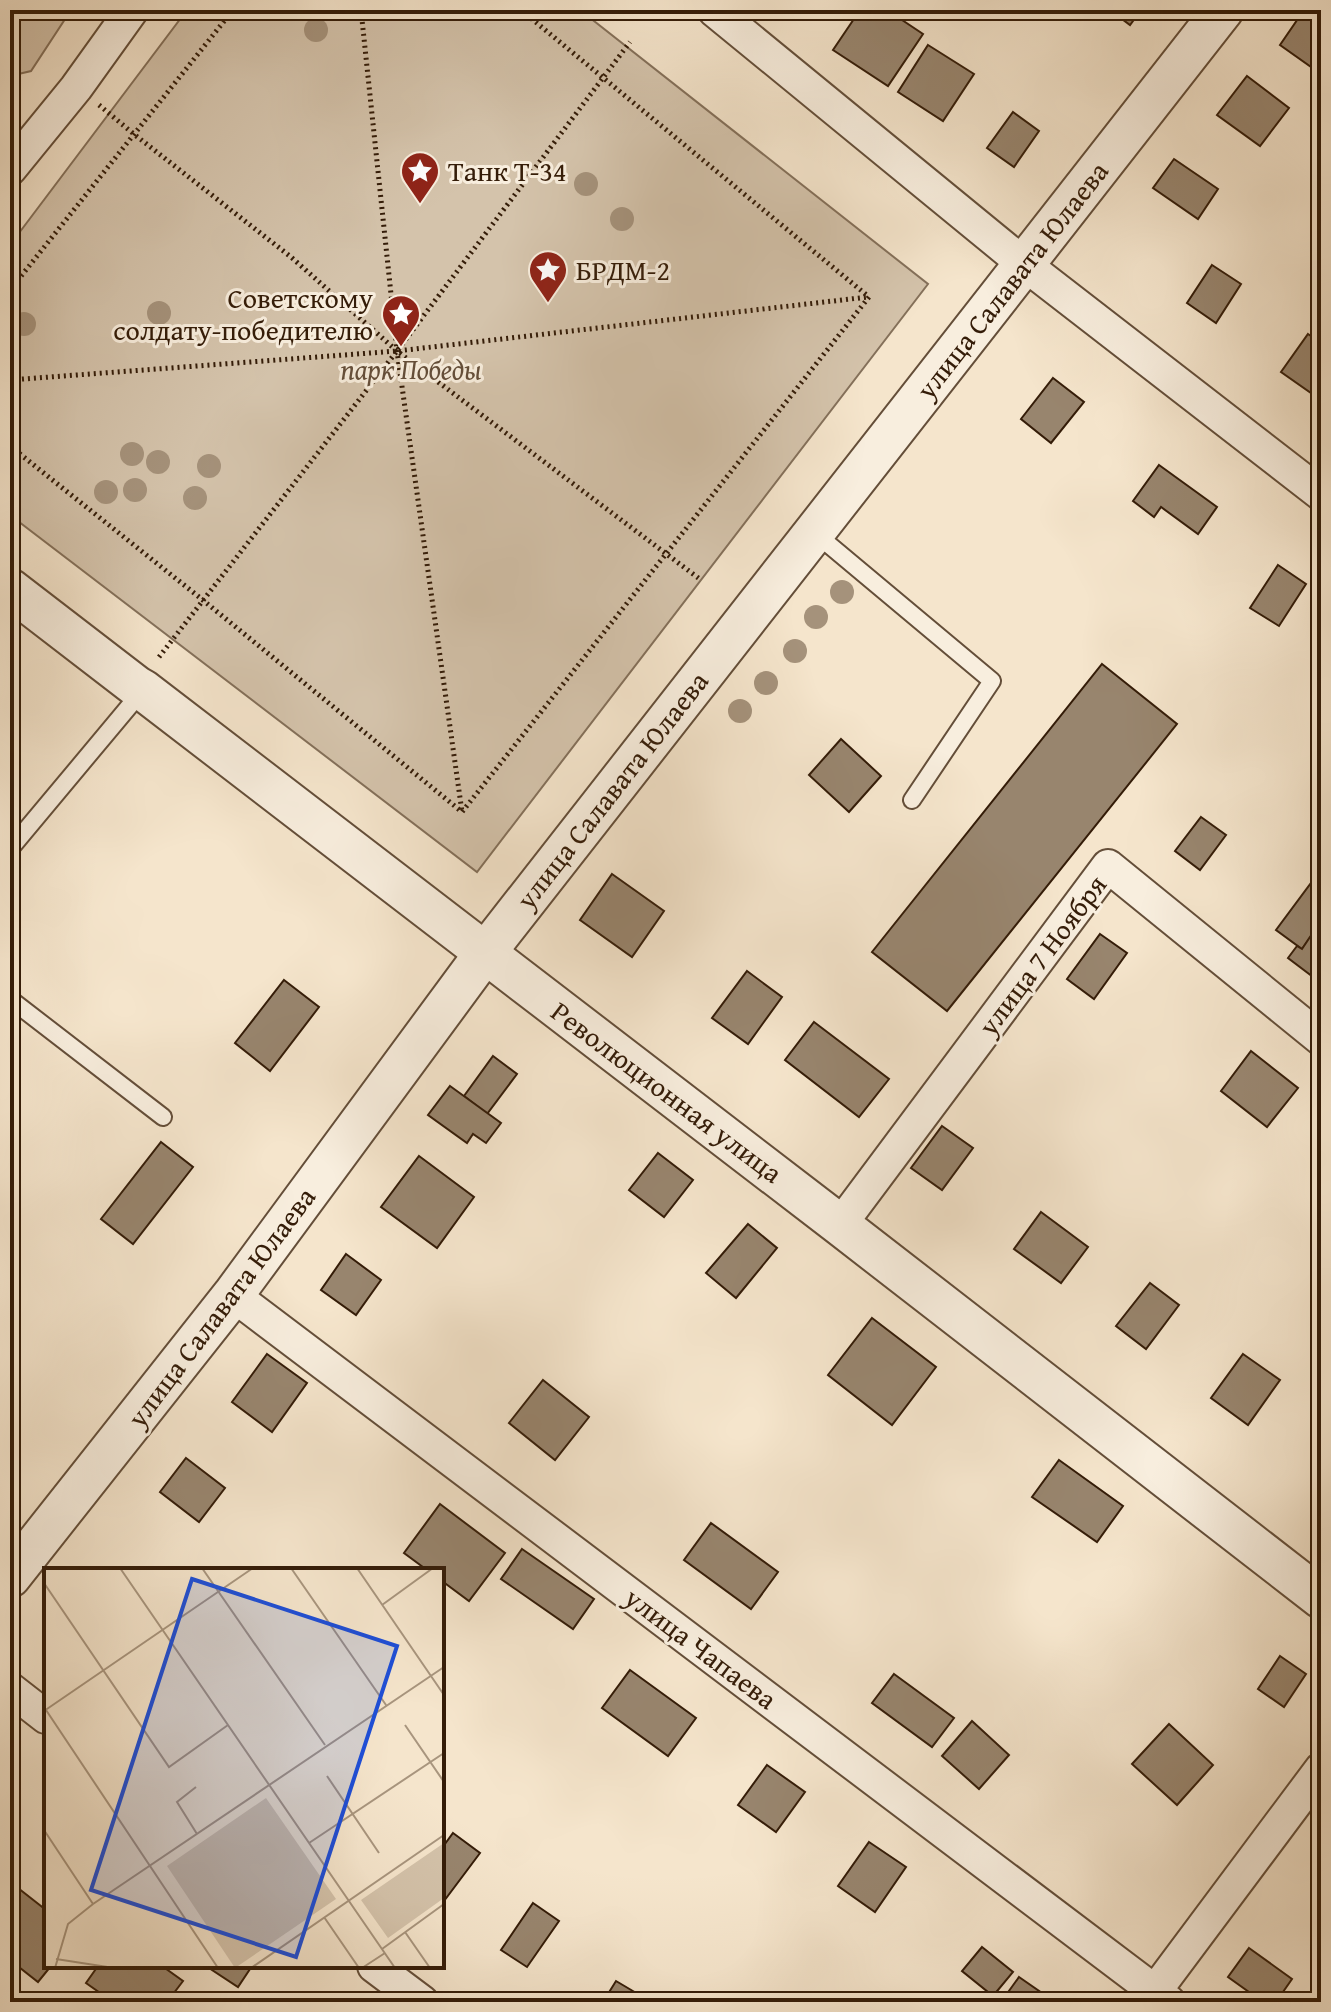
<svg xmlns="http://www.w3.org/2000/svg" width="1331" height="2012" font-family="'Gentium Book Plus',serif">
  <rect width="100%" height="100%" fill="#f5e5cc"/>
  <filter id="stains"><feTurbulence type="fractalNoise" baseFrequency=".0025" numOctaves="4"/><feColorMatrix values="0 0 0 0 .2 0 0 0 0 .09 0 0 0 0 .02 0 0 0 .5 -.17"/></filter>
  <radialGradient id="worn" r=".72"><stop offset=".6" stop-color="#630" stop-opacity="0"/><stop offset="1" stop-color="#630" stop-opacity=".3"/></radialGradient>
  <g fill="#d4c3ab" stroke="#84705a" stroke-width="2">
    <path d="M19,10H71L31,71L10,76V22Z"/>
    <path d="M187,10H580L928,284L477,872L10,515V245Z"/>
  </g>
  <g fill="#98856e" stroke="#341c08" stroke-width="2">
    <path d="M860,10L871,16L875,10H887L923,34L888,86L833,50Z"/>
    <path d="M1110,10H1141L1130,25Z"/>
    <path d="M1304,10L1321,23V74L1280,45Z"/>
    <path d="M928,45L974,74L943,121L898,92Z"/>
    <path d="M1247,76L1289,108L1260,146L1217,115Z"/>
    <path d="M1013,112L1039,131L1014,167L987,148Z"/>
    <path d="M1174,159L1218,189L1198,219L1153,188Z"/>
    <path d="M1212,265L1241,284L1216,323L1187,303Z"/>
    <path d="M1308,334L1321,343V400L1281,372Z"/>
    <path d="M1053,378L1084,402L1051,443L1021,419Z"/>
    <path d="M1159,465L1217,507L1198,534L1161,507L1154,517L1133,501Z"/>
    <path d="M1278,565L1306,584L1279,626L1250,608Z"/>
    <path d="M1102,664L1177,724L947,1011L872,952Z"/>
    <path d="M841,739L881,776L849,812L809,775Z"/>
    <path d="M1201,817L1226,835L1200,870L1175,851Z"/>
    <path d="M612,874L664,911L632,957L580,920Z"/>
    <path d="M1311,883L1321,890V922L1302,949L1276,930Z"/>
    <path d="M1100,934L1127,953L1094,999L1067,979Z"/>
    <path d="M1310,937L1321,945V983L1288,958L1297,946L1302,949Z"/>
    <path d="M747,971L782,997L748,1044L712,1018Z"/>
    <path d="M284,980L319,1007L270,1071L235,1043Z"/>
    <path d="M814,1022L889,1079L859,1117L785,1060Z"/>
    <path d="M1251,1051L1298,1088L1267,1127L1221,1091Z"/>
    <path d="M493,1056L517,1074L487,1114L464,1096Z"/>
    <path d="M450,1086L501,1123L486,1143L473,1134L467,1143L428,1115Z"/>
    <path d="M942,1126L973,1148L942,1190L911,1168Z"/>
    <path d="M161,1142L193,1167L133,1244L101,1219Z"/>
    <path d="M658,1153L693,1180L664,1217L629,1190Z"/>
    <path d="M419,1156L474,1197L437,1248L381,1207Z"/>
    <path d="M1041,1212L1088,1247L1061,1283L1014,1249Z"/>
    <path d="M748,1224L777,1248L736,1298L706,1273Z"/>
    <path d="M346,1254L381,1280L356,1315L321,1290Z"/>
    <path d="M1150,1283L1179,1305L1146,1349L1116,1326Z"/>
    <path d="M872,1318L936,1367L892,1425L828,1375Z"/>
    <path d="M267,1354L307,1383L272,1432L232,1402Z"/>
    <path d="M1243,1354L1280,1380L1248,1425L1211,1398Z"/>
    <path d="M543,1380L589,1417L555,1460L509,1423Z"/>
    <path d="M186,1458L225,1488L199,1522L160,1492Z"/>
    <path d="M1059,1460L1123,1506L1097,1542L1032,1497Z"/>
    <path d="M440,1504L505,1553L469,1601L442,1581V1570H427L404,1553Z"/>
    <path d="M711,1523L778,1572L751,1609L684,1560Z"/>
    <path d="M522,1549L594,1599L573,1629L501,1579Z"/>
    <path d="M1280,1656L1306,1674L1284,1707L1258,1689Z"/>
    <path d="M630,1670L696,1718L668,1756L602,1708Z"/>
    <path d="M894,1674L954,1718L932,1747L872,1703Z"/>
    <path d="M972,1721L1009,1755L979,1789L942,1756Z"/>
    <path d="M1169,1724L1213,1765L1177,1805L1132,1764Z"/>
    <path d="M767,1765L805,1792L776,1832L738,1805Z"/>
    <path d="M453,1833L480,1853L444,1901L442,1899V1848Z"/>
    <path d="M869,1842L906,1867L875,1912L838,1886Z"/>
    <path d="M18,1888L46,1910V1966H51L38,1982L10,1960V1899Z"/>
    <path d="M533,1903L559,1921L527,1967L501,1950Z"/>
    <path d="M982,1947L1013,1972L993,1996L962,1971Z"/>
    <path d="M1249,1948L1292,1979L1276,2002H1263L1228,1977Z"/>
    <path d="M98,1966H162L183,1981L167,2002H113L86,1983Z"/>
    <path d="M206,1966H252L238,1987Z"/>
    <path d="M1019,1977L1052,2000L1050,2002H1001Z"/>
    <path d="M616,1981L643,1997L640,2002H603Z"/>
  </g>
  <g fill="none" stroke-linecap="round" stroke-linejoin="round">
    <defs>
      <g id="service">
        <path d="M815,533L992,681L912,800"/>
        <path d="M10,849L142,691"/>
        <path d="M10,999L163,1117"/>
      </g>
      <g id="minor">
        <path d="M714,10L1024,264L1321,494"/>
        <path d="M10,169L76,88L132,10"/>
        <path d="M840,1225L1108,866L1321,1039"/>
        <path d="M233,1295L1169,2002"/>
        <path d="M10,1689L46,1717"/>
        <path d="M374,1966L422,2002"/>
        <path d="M1147,2002L1321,1769"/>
      </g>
      <g id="tertiary">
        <path d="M10,589L136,686L143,690L840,1225L1321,1598"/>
        <path d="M10,1577L233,1295L485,953L1223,10"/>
      </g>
    </defs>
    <use href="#service" stroke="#644e39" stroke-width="20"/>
    <use href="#minor" stroke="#644e39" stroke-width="36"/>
    <use href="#tertiary" stroke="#644e39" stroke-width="44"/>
    <g stroke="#341c08" stroke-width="5" stroke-dasharray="2 4" stroke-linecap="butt">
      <path d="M361,10L397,351L462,812"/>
      <path d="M99,105L135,135L291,257L397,351L701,580"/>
      <path d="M10,290L233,10"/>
      <path d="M10,380L397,351L868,297"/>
      <path d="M10,446L204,601L462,812L869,297L521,10"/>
      <path d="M159,657L397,351L630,42"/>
    </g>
    <use href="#service" stroke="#f8eede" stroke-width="16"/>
    <use href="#minor" stroke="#f8eede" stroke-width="32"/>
    <use href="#tertiary" stroke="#f8eede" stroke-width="40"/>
  </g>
  <g fill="#a5927b">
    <circle cx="316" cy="30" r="12"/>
    <circle cx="586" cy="184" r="12"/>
    <circle cx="622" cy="219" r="12"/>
    <circle cx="159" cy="313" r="12"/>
    <circle cx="24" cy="324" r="12"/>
    <circle cx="132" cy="454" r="12"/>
    <circle cx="158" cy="462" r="12"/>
    <circle cx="209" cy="466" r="12"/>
    <circle cx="135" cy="490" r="12"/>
    <circle cx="106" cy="492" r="12"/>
    <circle cx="195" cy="498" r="12"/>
    <circle cx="842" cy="592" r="12"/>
    <circle cx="816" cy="617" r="12"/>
    <circle cx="795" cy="651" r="12"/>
    <circle cx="766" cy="683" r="12"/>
    <circle cx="740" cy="711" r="12"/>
  </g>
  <defs>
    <symbol id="sight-pin" viewBox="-11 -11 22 30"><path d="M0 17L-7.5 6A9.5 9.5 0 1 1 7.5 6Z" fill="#8f2418" stroke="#f8eede"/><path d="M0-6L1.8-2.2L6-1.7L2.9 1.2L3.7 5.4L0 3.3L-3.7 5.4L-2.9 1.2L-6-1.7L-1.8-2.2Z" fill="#fff"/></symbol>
  </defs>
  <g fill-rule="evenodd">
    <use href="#sight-pin" x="398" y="149" width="44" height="60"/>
    <use href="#sight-pin" x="526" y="248" width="44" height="60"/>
    <use href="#sight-pin" x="379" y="292" width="44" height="60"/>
  </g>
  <g text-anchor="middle" stroke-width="6" stroke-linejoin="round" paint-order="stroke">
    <g font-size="28" fill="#341c08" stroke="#f8eede" text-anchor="start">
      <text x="448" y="181">Танк Т-34</text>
      <text x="576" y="280">БРДМ-2</text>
      <text x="373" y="308" text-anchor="end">Советскому<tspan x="373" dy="32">солдату-победителю</tspan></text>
    </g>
    <g font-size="28" fill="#341c08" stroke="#f8eede">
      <text transform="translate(1012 280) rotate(-52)" y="10">улица Салавата Юлаева</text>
      <text transform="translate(612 790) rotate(-52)" y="10">улица Салавата Юлаева</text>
      <text transform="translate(1042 955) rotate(-53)" y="10">улица 7 Ноября</text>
      <text transform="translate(667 1092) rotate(37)" y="10">Революционная улица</text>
      <text transform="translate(221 1307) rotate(-53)" y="10">улица Салавата Юлаева</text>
      <text transform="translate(701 1648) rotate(37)" y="10">улица Чапаева</text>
    </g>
    <g font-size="28" font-style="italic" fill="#644e39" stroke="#f8eede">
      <text x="411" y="379">парк Победы</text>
    </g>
  </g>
  <g transform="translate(44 1568)">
    <rect width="400" height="400" fill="#f5e5cc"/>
    <path d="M222,230L292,331L191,400L123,298ZM400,275V330L344,370L317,332Z" fill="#d4c3ab"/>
    <path fill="none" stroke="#a8957e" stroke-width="2" d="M76,0L351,400M158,0L281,177M247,0L342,137M313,0L400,127M0,15L125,199L184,157M338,37L389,0M0,139L174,400M0,143L209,0M361,157L400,214M283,208L335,285M152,219L133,234L153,266M0,262L49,336M265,275L400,185M280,349L315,400M361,364L386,400M338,381L400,336M12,391L70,400M11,400L24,356L49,336L400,99M207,400L400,267M318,400L341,385"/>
    <path fill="#1d4ed8" fill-opacity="0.15" stroke="#1d4ed8" stroke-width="4" d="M148,11L353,78L252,389L47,322Z"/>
    <rect width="400" height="400" fill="none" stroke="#341c08" stroke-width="4"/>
  </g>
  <rect width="1331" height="2012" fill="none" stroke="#f5e5cc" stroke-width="40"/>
  <rect x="12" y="12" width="1307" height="1988" fill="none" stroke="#341c08" stroke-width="4"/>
  <rect x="20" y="20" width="1291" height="1972" fill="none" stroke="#341c08" stroke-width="2"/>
  <rect width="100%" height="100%" filter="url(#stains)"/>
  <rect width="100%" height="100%" fill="url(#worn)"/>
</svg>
